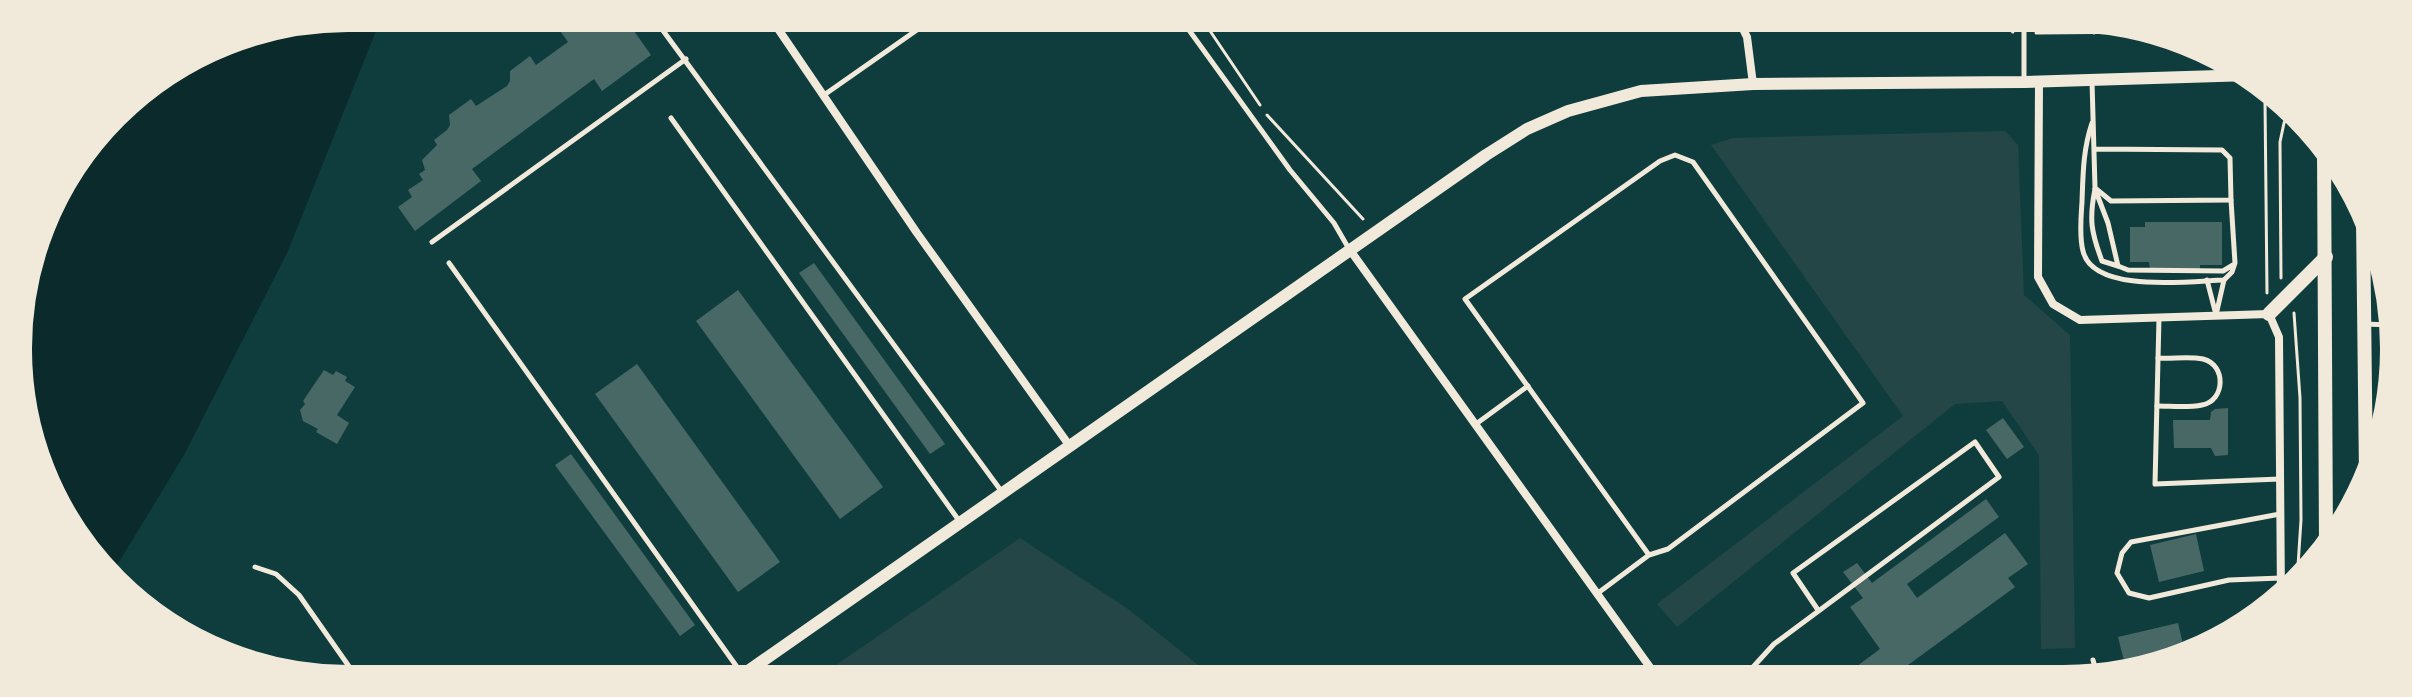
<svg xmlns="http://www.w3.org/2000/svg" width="2412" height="697" font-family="'DM Sans',sans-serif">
  <rect width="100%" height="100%" fill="#0f3d3e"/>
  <g fill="#244646">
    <path d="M2005,131L2018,145L2024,295L2070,335L2075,648L2041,649L2039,455L2002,401L1955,404L1677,627L1657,604L1903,416L1711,145L1733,138Z"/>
    <path d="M1020,538L1128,609L1212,676H820Z"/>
  </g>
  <path fill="#0a2a2b" d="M348,16H382L287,253L184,455L111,575L84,551L27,435L17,326L50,202L129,99L222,41Z"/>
  <g fill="#486865">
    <path d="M535,17H624L651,55L602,91L594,79L472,169L481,181L415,231L398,207L412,197L408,190L423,180L419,174L425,170L422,160L437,145L434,140L447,130L450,125L449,115L471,99L476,106L507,86L510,81V71L530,56L536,65L568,42L553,21L550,22L548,19L541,24Z"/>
    <path d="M2145,222H2222V265H2200V270H2150L2149,262H2130V227H2145Z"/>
    <path d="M814,263L945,444L930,454L799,273Z"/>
    <path d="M738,290L883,487L840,519L696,321Z"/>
    <path d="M637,364L780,562L738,592L595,394Z"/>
    <path d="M324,370L333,375L336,371L347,377L345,381L355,387L337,415L349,423L337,444L316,432L318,429L303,421L300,410L305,404L303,401Z"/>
    <path d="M2228,408V455L2215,456L2211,448H2174L2173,420H2210L2211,412L2215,409Z"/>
    <path d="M2003,418L2024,447L2007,459L1986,430Z"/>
    <path d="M571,454L695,625L680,636L555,465Z"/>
    <path d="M1986,499L1999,517L1907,584L1917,598L2005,533L2028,564L2008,578L2015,587L1908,665L1917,678H1841L1880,649L1850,607L1863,598L1843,572L1857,563L1872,583Z"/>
    <path d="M2196,534L2204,571L2159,582L2150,545Z"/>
    <path d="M2178,623L2186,657L2127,673L2118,637Z"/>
  </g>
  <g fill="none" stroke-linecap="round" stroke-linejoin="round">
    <g stroke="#f1e9da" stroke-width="3">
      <path d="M1202,19L1260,105"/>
      <path d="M2001,22L2013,32"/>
      <path d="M2094,22V33"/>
      <path d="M2036,33L2152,32"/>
      <path d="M2265,101L2267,293"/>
      <path d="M1267,115L1363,219"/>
      <path d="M2281,278L2280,142L2284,123L2289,113"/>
      <path d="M2294,313L2300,398L2301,520L2297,581"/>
    </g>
    <g stroke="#f1e9da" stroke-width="5">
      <path d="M653,17L1002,492"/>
      <path d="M1181,19L1290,170L1334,223L1349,249"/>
      <path d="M2024,81V22"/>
      <path d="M2092,81L2095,188L2111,201L2231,200L2230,158L2222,150L2094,149"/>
      <path d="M824,95L934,18"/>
      <path d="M671,118L960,522"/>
      <path d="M2092,123C2083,150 2083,174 2082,202C2081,217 2079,236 2083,251C2093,294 2190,281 2224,280L2232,272L2235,263L2231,200"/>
      <path d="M2095,189L2108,223L2118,266L2128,270L2223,271L2233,265"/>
      <path d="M2095,189C2089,219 2091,232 2102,261L2118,266"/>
      <path d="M432,242L686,59"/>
      <path d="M449,263L742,674"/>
      <path d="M2207,280L2215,311"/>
      <path d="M2216,315L2224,280"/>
      <path d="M2159,318L2155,484L2280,479"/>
      <path d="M2365,324L2390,325"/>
      <path d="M2157,406C2171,406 2188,408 2202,405C2225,401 2227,365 2203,359C2189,356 2172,359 2158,358"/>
      <path d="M1476,424L1528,386"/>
      <path d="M2280,514L2131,542L2122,553L2117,573L2129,593L2149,598L2229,580L2281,578"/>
      <path d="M255,567L276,574L299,595L355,675"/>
      <path d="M1598,593L1649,555L1668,549L1863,403L1693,162L1675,155L1660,161L1465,299L1649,555"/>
      <path d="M2213,642L2219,629L2246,621"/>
      <path d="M2093,660L2098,678"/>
      <path d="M1743,678L1774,644L1999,477L1975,442L1793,573L1818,610"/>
    </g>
    <g stroke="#f1e9da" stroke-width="8">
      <path d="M770,17L917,233L1069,445"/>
      <path d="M1739,21L1747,37L1753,84"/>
      <path d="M2039,82L2038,277L2053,304L2080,320L2269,314L2279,337L2281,599"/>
      <path d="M1350,250L1657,677"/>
    </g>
    <path stroke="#f1e9da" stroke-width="12" d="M741,676L1486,155L1527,129L1568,111L1641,91L1753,84L2024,82L2251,75"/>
    <g stroke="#f1e9da" stroke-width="14">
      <path d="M2324,148L2326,546"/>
      <path d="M2363,219L2366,476"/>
      <path d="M2269,314L2326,257"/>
    </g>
  </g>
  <path d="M0 0H2412V697H0ZM348 30H2064A318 318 0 0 1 2382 348V349A318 318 0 0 1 2064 667H348A318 318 0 0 1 30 349V348A318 318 0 0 1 348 30Z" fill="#f1e9da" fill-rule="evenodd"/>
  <path fill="none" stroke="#f1e9da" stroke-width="4" d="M348 30H2064A318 318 0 0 1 2382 348V349A318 318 0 0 1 2064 667H348A318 318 0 0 1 30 349V348A318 318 0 0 1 348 30Z"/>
</svg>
